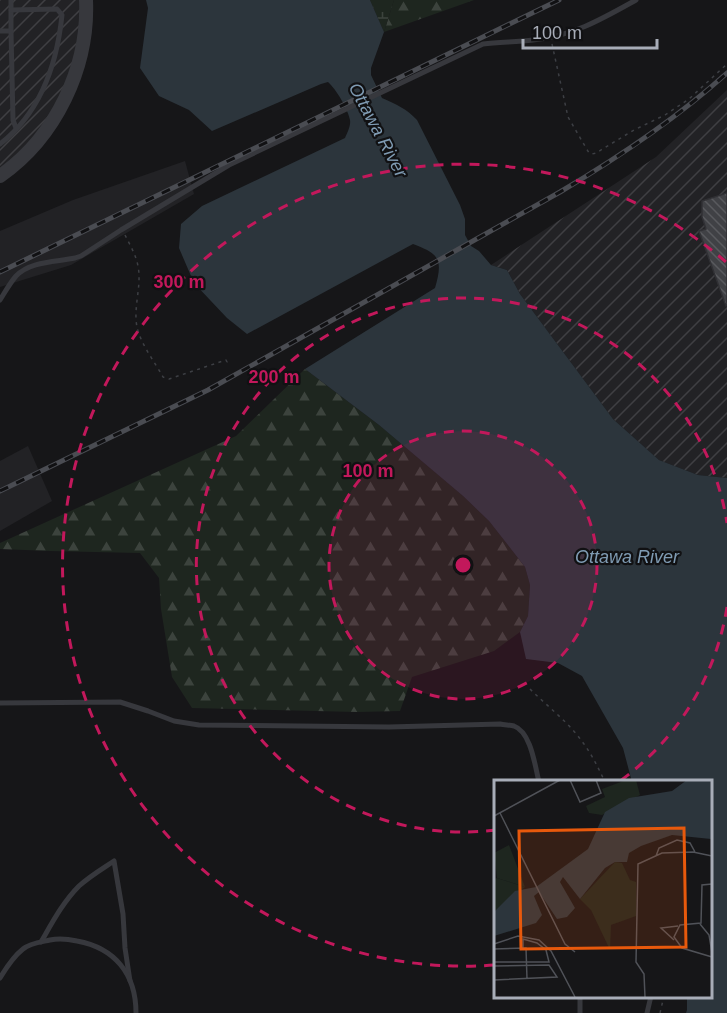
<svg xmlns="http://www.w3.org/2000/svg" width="727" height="1013" font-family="Arial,sans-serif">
  <defs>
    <pattern id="industrial-furrows" width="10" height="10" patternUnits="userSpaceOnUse" patternTransform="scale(1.5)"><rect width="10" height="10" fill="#222225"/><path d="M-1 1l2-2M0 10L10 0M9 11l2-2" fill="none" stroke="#3f3f43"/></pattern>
    <pattern id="forest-firs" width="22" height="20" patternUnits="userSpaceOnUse" patternTransform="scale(1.5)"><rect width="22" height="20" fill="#1e261f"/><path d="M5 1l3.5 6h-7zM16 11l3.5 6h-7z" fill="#3c433d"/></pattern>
    <pattern id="wetland-marsh" width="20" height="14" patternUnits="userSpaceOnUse" patternTransform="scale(1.5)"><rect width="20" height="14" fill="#1e261f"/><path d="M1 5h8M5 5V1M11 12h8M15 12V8" fill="none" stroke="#3c433d"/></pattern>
    <pattern id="building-back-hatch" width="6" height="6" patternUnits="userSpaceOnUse" patternTransform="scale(1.5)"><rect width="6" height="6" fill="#404145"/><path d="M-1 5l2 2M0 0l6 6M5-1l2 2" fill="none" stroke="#595a5e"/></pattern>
  </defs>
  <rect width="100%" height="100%" fill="#161618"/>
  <g fill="#222225">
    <path d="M185,161L194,194L71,265L0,287V231L73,200Z"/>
    <path d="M28,446L52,501L0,531V461Z"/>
  </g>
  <g fill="url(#industrial-furrows)">
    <path d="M0,0H86L84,36L59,111L0,176Z"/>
    <path d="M727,90V478L698,475L659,460L613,419L520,294L507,270L491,265L656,157Z"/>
  </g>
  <g fill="url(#forest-firs)">
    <path d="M394,0H474L384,32Z"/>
    <path d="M305,369L379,425L463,496L489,521L525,567L530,585L528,616L520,632L494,651L412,677L400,711L357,712L192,708L172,677L161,609L159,578L140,553L51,551L0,549V543L236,436Z"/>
  </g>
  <path fill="url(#wetland-marsh)" d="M370,0H394L384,32Z"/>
  <path fill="#2c353c" d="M146,0H370L384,32L371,68V75L382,98C396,104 407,109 417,120L460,205L465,219V235L471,246L479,251L491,265L507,270L520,294L613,419L659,460L698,475L727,478V1013H686L687,1010V997L710,996V782H632L623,748L582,676L558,663L526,659L520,632L528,616L530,585L525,567L489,521L463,496L379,425L305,369L435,288C443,260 440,254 413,244L247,334L227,318L194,283L179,248L181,224L202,206L345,138C347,133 351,126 350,120C348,109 336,89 328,82L321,84L212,131L189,110L159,96L140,68L148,8Z"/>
  <path fill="url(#building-back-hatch)" stroke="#303034" stroke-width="1.5" d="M727,193V305L726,306L699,231L706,229L702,217V201Z"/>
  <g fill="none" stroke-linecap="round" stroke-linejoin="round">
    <g stroke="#3d3f44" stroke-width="1.5" stroke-dasharray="3 4.5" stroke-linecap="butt">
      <path d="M552,44L568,117L589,153L592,154L596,153L634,130L665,115L689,99L727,64"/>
      <path d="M125,235C130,245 136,255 138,266C142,286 133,307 137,327C141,345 155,362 163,377L169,379L226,360L227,362L224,365"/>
      <path d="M530,689C547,706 567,721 581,740C591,753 598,767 605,782"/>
      <path d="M660,1013L664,996"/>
    </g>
    <g stroke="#37383d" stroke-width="5">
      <path d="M0,31H11V0"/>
      <path d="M11,31L13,120L16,128"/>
      <path d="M0,144C40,113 57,64 62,15L57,9L11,10"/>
      <path d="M0,300C5,292 10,283 16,276C30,261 56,262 75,258L81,256L121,230L229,165L483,44C500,42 517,42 533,40C573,36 602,19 636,0"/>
      <path d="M0,703L120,702L148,711L174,721L199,725L389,727L500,724C504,725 510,725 514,726C531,732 535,766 539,782"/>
      <path d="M41,942C52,923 63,902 79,886C90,876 102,869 114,861L123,914L125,948L130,981"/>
      <path d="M0,978C6,968 14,956 23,949C30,943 41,942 50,940C59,938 68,939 77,941C115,948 136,974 136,1013"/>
      <path d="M580,996V1013"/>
      <path d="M647,1013L651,996"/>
    </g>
    <path stroke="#37383d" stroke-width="14" d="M0,176C56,137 89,67 86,0"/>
    <defs>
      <g id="rail">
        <path d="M0,272L559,0"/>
        <path d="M0,491L208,390L560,192C619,157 676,119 727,73"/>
      </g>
    </defs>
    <use href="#rail" stroke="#4a4c52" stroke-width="5"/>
    <use href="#rail" stroke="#111113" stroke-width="3" stroke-dasharray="9" stroke-linecap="butt"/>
  </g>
  <circle cx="463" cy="565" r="134" fill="#c2185b" fill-opacity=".12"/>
  <g fill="none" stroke="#c2185b" stroke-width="3" stroke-dasharray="10 8">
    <circle cx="463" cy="565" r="134"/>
    <path d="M727 607A267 267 0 0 1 620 781M496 830A267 267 0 1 1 727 523"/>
    <path d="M494 965A401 401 0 1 1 726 262"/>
  </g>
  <g text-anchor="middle" stroke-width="4.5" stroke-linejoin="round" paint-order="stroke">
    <g font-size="18" font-style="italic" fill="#7f9bb3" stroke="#111113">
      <text transform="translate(378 130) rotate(62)" y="6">Ottawa River</text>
      <text x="627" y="563">Ottawa River</text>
    </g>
  </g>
  <g transform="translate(494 780)">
    <rect width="218" height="218" fill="#161618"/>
    <path d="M132,0H142L146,15L108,35L95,33L92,26L111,17L108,9ZM15,65L31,107L3,98L0,73ZM121,82L128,83L136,100L142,102V136L117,145L116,170L97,130L86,119Z" fill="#1e261f"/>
    <path d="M3,98L31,107L0,132V99Z" fill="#1e261f"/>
    <path d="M193,0H217V59L178,55L147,66L135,73L133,82H121L111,88L86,119L69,97L66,102L81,128L73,137L63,139L45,112L40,116L48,135L42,143L0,156V132L21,111L42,107L94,69L111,32L135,18L178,11Z" fill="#2c353c"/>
    <path fill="none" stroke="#505258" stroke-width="1.5" d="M76,0L86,22L107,13L102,0M6,33L71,164L81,172M0,36L66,0M162,76L165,68L183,60L196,63L201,72M218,104L208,105L207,143L186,145L180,157L188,168L218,177M206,144L215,155L218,173M180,160L167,148L184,146M0,164L24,156L45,160L57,171L81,217M0,169L32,168L33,199M0,182H55L52,170L43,163L29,159V168M0,186L55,185L63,197L0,200M151,217L150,194L142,182L144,84L168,73L199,72L218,76"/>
    <path fill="#e8590c" fill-opacity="0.15" stroke="#e8590c" stroke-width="3" d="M190,48L192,167L27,169L25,51Z"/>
    <rect width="218" height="218" fill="none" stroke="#a8adb8" stroke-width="3"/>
  </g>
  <circle cx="463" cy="565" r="9" fill="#c2185b" stroke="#111113" stroke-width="3"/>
  <g font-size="18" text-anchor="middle" font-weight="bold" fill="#c2185b" stroke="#111113" stroke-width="4.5" stroke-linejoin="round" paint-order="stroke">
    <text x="179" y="288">300 m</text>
    <text x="274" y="383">200 m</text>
    <text x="368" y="477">100 m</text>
  </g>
  <path d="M523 39v9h134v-9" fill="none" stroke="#a8adb8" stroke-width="3"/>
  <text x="532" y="39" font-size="18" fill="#a8adb8" stroke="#111113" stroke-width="4.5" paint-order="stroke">100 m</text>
</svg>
